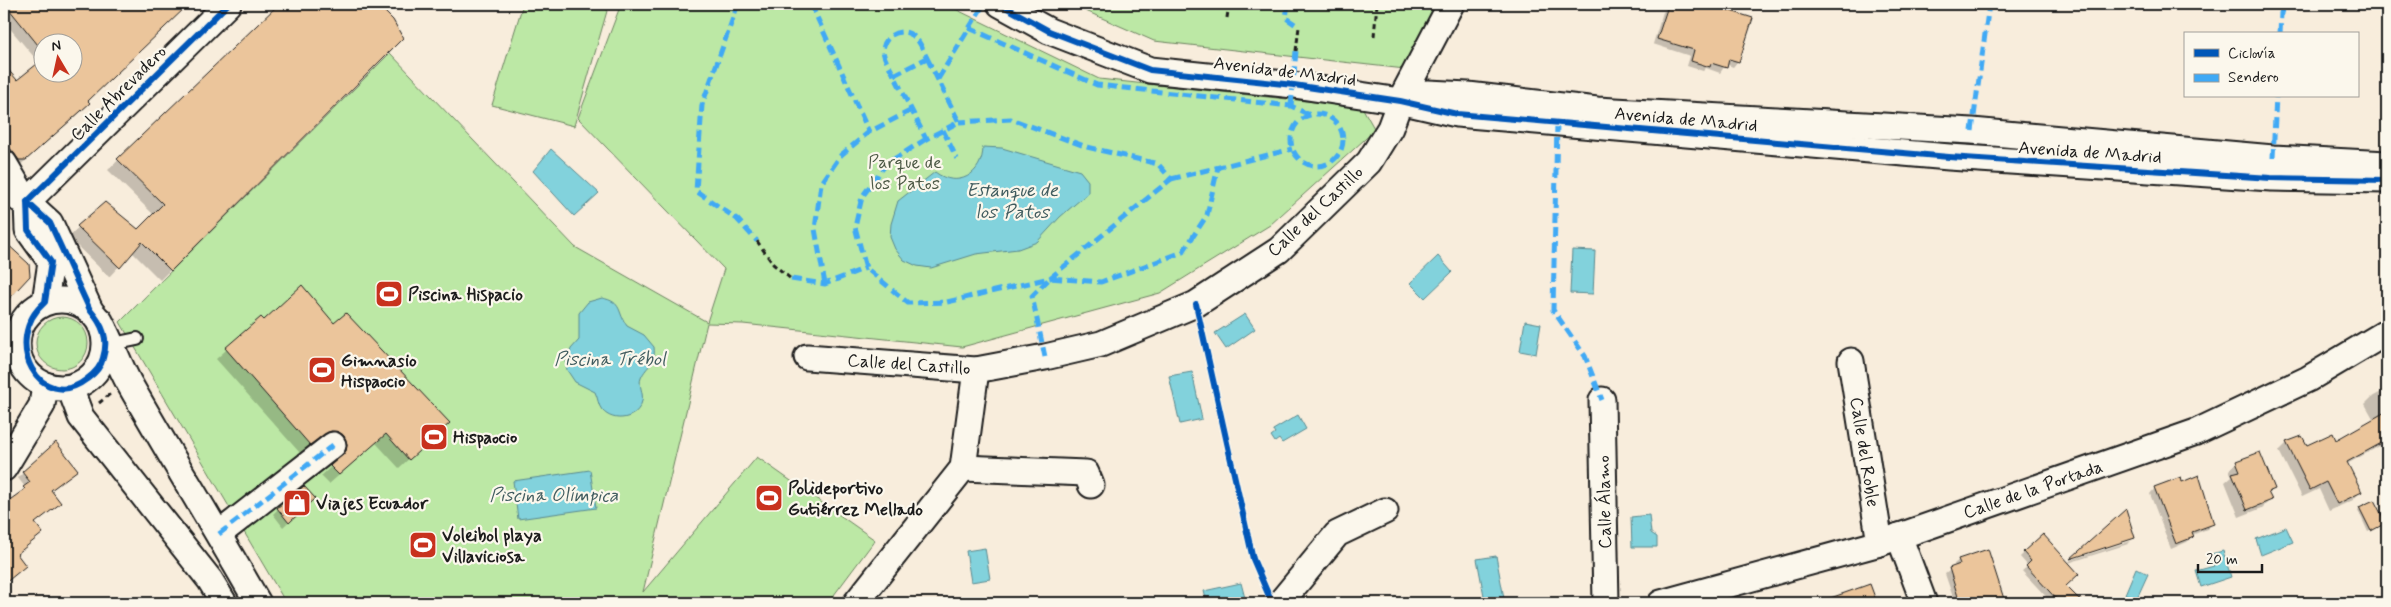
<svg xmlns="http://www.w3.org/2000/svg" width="2391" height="607" font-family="Mynerve,sans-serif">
  <rect width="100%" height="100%" fill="#f8eddc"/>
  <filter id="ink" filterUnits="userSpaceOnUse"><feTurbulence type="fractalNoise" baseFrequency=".02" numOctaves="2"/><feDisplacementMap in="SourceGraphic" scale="10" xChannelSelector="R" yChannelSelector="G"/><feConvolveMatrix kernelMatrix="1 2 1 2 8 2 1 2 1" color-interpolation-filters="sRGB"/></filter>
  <g filter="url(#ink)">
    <g fill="#bce8a5" stroke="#6c8260">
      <path d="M523,4H609L574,126L492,105Z"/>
      <path d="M621,4H746L762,9L806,4H945L1099,79L1362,107L1375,130L1270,225L1160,293L962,347L743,324L707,323L643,592L757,457L875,540L828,603H286L120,322L390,53L575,247L707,322L724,269L578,118Z"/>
      <path d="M1070,4H1442L1423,71L1154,41Z"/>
      <circle cx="62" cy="343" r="26"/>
    </g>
    <g fill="#82d2dc" stroke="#59898f">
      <path d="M983,147L1002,148L1080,171L1088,181V193L1060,217L1037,242L1018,249L976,254L931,268L917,266L904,260L895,249L890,237L891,224L898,201L935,172C957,189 983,175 983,147Z"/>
      <path d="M551,149L599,193L574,216L533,171Z"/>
      <path d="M1572,250L1595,251L1593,294L1570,293Z"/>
      <path d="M1438,256L1452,272L1425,298L1410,283Z"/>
      <path d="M602,298C623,302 617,312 627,326L644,335L654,347C656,366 647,364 641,378C638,385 644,393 642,401C638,419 614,424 602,410C598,405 598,398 595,392L575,382L567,370L566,363L571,349L579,340V313L588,302Z"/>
      <path d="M1245,314L1255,329L1226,349L1215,333Z"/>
      <path d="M1525,321L1541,324L1536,354L1520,351Z"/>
      <path d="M1192,372L1202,419L1180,424L1169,376Z"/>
      <path d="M1298,415L1306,429L1282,443L1279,439L1275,442L1271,436L1275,433L1273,430Z"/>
      <path d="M590,470L596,508L518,519L513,481Z"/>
      <path d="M1649,515L1651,533L1657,537V547H1632L1631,517Z"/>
      <path d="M2286,527L2293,542L2261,555L2256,539Z"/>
      <path d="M985,548L990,579L971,582L966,551Z"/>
      <path d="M2223,551L2231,577L2201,587L2196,571L2214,566L2211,554Z"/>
      <path d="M1496,556L1504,598L1485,601L1477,559Z"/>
      <path d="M2136,568L2148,574L2137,598L2125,594Z"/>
      <path d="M1241,583L1246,602L1207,603L1204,591Z"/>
    </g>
    <g fill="#0003" fill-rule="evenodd">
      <path d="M8,4H187L87,101L89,103L81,112L17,168L4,159V67L17,82L40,64L7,25L4,27V7ZM42,42H72V72H42Z"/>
      <path d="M281,4H375L392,21L402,37L160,280L132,252L109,277L68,237L105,203L138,231L154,215L108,170Z"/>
      <path d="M1675,4H1704L1752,18L1738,61L1733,67L1726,64L1720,73L1706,68L1703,71L1687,66L1690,56L1653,44L1663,12L1668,7L1673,9Z"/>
      <path d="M4,242L27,265L29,276L4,302Z"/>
      <path d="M261,319L264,322L334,325L438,432L399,468L376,443L329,484L321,476L337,461L338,454L320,440L300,453L216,359Z"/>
      <path d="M2385,390L2387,393V448L2385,443L2347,464L2360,492L2353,500L2329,511L2319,489L2302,497L2279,451L2287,443L2306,447L2336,441L2374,420L2365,404L2372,397Z"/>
      <path d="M2237,462L2273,489L2268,494L2270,500L2262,508L2239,517L2225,482L2232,476L2229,470Z"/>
      <path d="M23,473L71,475L50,491L16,555L19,571L4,583V522L8,518L4,513V506L20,495L25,487L18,478Z"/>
      <path d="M2155,488L2213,523L2207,529L2192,535L2193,537L2187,542L2171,549L2150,494Z"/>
      <path d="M314,498L283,527L273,514L278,509Z"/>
      <path d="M2360,508L2384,523L2368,532L2358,510Z"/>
      <path d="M2131,541L2128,544L2068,563L2071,560Z"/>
      <path d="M2024,553L2064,586L2082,603H2052L2022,571L2028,566L2020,557Z"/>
      <path d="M1959,560L2003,599L1998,603H1955L1945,574L1955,567L1954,564Z"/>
    </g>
    <g fill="#ebc59b" stroke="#1c1c1c">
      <path d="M5,4H189L88,101L90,103L26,160H19L4,140V65L17,80L42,60V72H72V42H42V50Z"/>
      <path d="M279,4H377L393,20L403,38L171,271L142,242L120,268L77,226L105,202L138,229L163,204L117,159Z"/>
      <path d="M1678,4H1708L1753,18L1739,62L1729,59L1727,68L1711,63L1710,67L1691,61L1694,50L1657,39L1668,6L1676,9Z"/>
      <path d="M4,241L29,264L30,276L4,304Z"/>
      <path d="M302,285L334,323L346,313L450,423L409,460L386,434L339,475L330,466L346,451L347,444L344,436L338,432L331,431L310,445L225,348L261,317L264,320Z"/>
      <path d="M2387,411V440L2347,462L2362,492L2337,504L2326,482L2310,490L2286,442L2302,436L2307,445L2333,433L2336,440Z"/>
      <path d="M56,442L78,470L51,490L61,503L35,523L43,533L17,554L26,566L4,584V504L25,489L23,487L30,482L22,472Z"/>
      <path d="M2260,452L2275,489L2268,492L2272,500L2247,510L2232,473L2240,471L2236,461Z"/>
      <path d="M2199,475L2214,524L2192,532L2194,537L2176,544L2154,487L2181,477L2182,482Z"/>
      <path d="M304,486L315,498L289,523L277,508Z"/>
      <path d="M2374,500L2386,523L2371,531L2359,507Z"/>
      <path d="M2126,509L2135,538L2070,559Z"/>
      <path d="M2043,534L2079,574L2066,586L2083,603H2060L2026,566L2031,561L2023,552Z"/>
      <path d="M1988,549L2004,599L1991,603H1960L1949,568L1960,564L1958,559Z"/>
      <path d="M1870,584L1877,603H1823L1822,601Z"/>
    </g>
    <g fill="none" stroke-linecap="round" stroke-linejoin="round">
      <defs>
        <path id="lane" d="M113,344L137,339"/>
        <g id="street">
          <path d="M1000,4L1049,31L1150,70L1294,85L1400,101L1457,114L1949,157L2271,178L2387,180"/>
          <path d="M1406,98L1428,93L1468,95L1597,110L1972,131L2273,158L2387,164"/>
          <path d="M4,163L27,202L28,230L51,262L45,302"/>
          <path d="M19,199L27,202L50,223L90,310"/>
          <path d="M27,202L228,4"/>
          <circle cx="61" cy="344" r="44"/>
          <path d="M100,321C111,341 118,363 129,383C171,457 216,529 258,603"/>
          <path d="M807,357L976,370L1045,357L1101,344L1196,304L1279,250L1369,162L1390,128L1400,101L1451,4"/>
          <path d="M1851,361L1880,543"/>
          <path d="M70,388L81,417L210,580L224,603"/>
          <path d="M1602,400L1606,603"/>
          <path d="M4,468L42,405L45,385"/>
          <path d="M963,468L1086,473L1091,485"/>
          <path d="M219,534L333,445"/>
          <path d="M1899,536L1924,603"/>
          <path d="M856,603L963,468L976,370"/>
          <path d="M1280,603L1337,534L1385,511"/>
          <path d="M1661,603L1880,543L2196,432L2308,379L2387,332"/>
        </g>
      </defs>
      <use href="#lane" stroke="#1c1c1c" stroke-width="16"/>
      <use href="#street" stroke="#1c1c1c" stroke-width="29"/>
      <g stroke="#1c1c1c" stroke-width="3" stroke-dasharray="5 4" stroke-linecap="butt">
        <path d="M1166,7V4"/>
        <path d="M1227,18L1229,4"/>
        <path d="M1374,36L1377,4"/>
        <path d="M1296,51L1299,27"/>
        <path d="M757,241L773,264L791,279"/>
        <path d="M99,403L110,394"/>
      </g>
      <use href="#lane" stroke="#fbf7ec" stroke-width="12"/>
      <use href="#street" stroke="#fbf7ec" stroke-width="25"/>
      <g stroke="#3fa9f5" stroke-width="5" stroke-dasharray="10 5" stroke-linecap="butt">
        <path d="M738,4L702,105L696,191L737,219L757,241"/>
        <path d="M811,4L869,132"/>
        <path d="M1288,4L1286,18L1299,27"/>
        <path d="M969,28L1097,85L1291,106L1310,115"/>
        <path d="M2280,34L2281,13L2285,4"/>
        <path d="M927,58L959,122L926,139L894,75Z"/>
        <path d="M894,75C890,67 883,58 883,50C884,35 901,27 912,35C920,40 923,51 927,58"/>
        <path d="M938,79L984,4"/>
        <path d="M1291,106L1296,51"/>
        <circle cx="1317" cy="140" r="26"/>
        <path d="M1557,123L1553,310L1585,356L1602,400"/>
        <path d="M943,130L957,159"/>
        <path d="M1972,131L1989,4"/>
        <path d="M926,139L886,164L862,197L855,227L866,268L908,303L947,302L1050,278L1171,179L1158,164L1087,147L1011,119L959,122"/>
        <path d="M2273,158L2276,96"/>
        <path d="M1171,179L1292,149"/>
        <path d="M791,279L825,284L866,268"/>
        <path d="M825,284L815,229L821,184L841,155L869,132L912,110"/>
        <path d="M1045,357L1032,296L1050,278L1101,282L1183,252L1207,215L1218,167"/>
        <path d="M219,534L333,445"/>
      </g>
      <defs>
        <g id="cycleway">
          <path d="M1000,4L1049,31L1150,70L1294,85L1400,101L1457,114L1949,157L2271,178L2387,180"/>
          <path d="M27,202L50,223L90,310C103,325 109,339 103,358C101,367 94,374 87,379C41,415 0,341 45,302L51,262L28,230Z"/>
          <path d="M27,202L228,4"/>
          <path d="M1196,304L1253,559L1272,603"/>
        </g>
      </defs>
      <use href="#cycleway" stroke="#fbf7ec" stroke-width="9"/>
      <use href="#cycleway" stroke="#0057b8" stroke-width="6"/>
    </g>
  </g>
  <defs>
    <symbol id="stadium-square" viewBox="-11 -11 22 22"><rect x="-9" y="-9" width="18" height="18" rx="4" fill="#c8321e" stroke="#fbf7ec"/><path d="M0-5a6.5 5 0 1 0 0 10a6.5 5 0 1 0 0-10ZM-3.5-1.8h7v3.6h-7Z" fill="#fff"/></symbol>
    <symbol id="shop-square" viewBox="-11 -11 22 22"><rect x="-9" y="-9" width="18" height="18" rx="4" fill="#c8321e" stroke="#fbf7ec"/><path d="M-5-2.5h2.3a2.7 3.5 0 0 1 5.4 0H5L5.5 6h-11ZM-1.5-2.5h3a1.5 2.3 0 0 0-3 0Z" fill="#fff"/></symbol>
  </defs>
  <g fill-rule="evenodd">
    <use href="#stadium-square" x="373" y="278" width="32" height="32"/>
    <use href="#stadium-square" x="306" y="354" width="32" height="32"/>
    <use href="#stadium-square" x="418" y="421" width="32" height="32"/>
    <use href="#stadium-square" x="753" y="482" width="32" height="32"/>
    <use href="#shop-square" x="281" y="487" width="32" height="32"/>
    <use href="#stadium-square" x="407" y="529" width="32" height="32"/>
  </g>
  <g text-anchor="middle" stroke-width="4.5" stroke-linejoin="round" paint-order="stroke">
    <g font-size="18" fill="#1c1c1c" stroke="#fbf7ec">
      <text transform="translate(1285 71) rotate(7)" y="6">Avenida de Madrid</text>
      <text transform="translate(118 93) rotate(-45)" y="6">Calle Abrevadero</text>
      <text transform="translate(1686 119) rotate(5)" y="6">Avenida de Madrid</text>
      <text transform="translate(2090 152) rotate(4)" y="6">Avenida de Madrid</text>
      <text transform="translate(1315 211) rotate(-43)" y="6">Calle del Castillo</text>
      <text transform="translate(909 364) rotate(4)" y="6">Calle del Castillo</text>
      <text transform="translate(1865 452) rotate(81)" y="6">Calle del Roble</text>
      <text transform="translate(2033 489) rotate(-19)" y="6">Calle de la Portada</text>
      <text transform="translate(1604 502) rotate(-91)" y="6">Calle Álamo</text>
    </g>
    <g font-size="18" fill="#4c5945" stroke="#fbf7ec">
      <text x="905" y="168">Parque de<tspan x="905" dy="21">los Patos</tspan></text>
    </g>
    <g font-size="18" font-weight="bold" fill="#1c1c1c" stroke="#fbf7ec" text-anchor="start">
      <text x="408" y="300">Piscina Hispacio</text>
      <text x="341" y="366">Gimnasio<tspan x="341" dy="21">Hispaocio</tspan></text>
      <text x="453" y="443">Hispaocio</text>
      <text x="788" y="494">Polideportivo<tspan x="788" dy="21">Gutiérrez Mellado</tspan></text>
      <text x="316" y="509">Viajes Ecuador</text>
      <text x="442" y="541">Voleibol playa<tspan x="442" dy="21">Villaviciosa</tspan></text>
    </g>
    <g font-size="19" font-style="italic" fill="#405c5f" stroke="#fbf7ec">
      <text x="1012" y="196">Estanque de<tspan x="1012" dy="22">los Patos</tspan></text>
      <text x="610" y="365">Piscina Trébol</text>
      <text x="554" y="501">Piscina Olímpica</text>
    </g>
  </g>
  <rect width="2391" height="607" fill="none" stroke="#fbf7ec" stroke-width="20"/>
  <rect x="10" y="10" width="2371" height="587" fill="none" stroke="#1c1c1c" stroke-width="2" filter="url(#ink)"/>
  <rect x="2184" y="32" width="175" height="65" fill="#fbf7ec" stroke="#a29f99"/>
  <rect x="2194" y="49" width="25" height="8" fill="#0057b8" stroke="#a29f99"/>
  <text x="2228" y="58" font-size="15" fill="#1c1c1c">Ciclovía</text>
  <rect x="2194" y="74" width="25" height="8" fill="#3fa9f5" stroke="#a29f99"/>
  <text x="2228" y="82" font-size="15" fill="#1c1c1c">Sendero</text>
  <g transform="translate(58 58) rotate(351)"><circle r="24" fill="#fbf7ec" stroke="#a29f99"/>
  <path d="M0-4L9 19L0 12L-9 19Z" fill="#c8321e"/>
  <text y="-8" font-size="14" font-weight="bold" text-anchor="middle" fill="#1c1c1c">N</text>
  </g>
  <path d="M2198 564v8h64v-8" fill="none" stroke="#1c1c1c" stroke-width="2.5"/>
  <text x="2206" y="564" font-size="15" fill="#1c1c1c" stroke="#fbf7ec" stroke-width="4" paint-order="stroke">20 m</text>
</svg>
